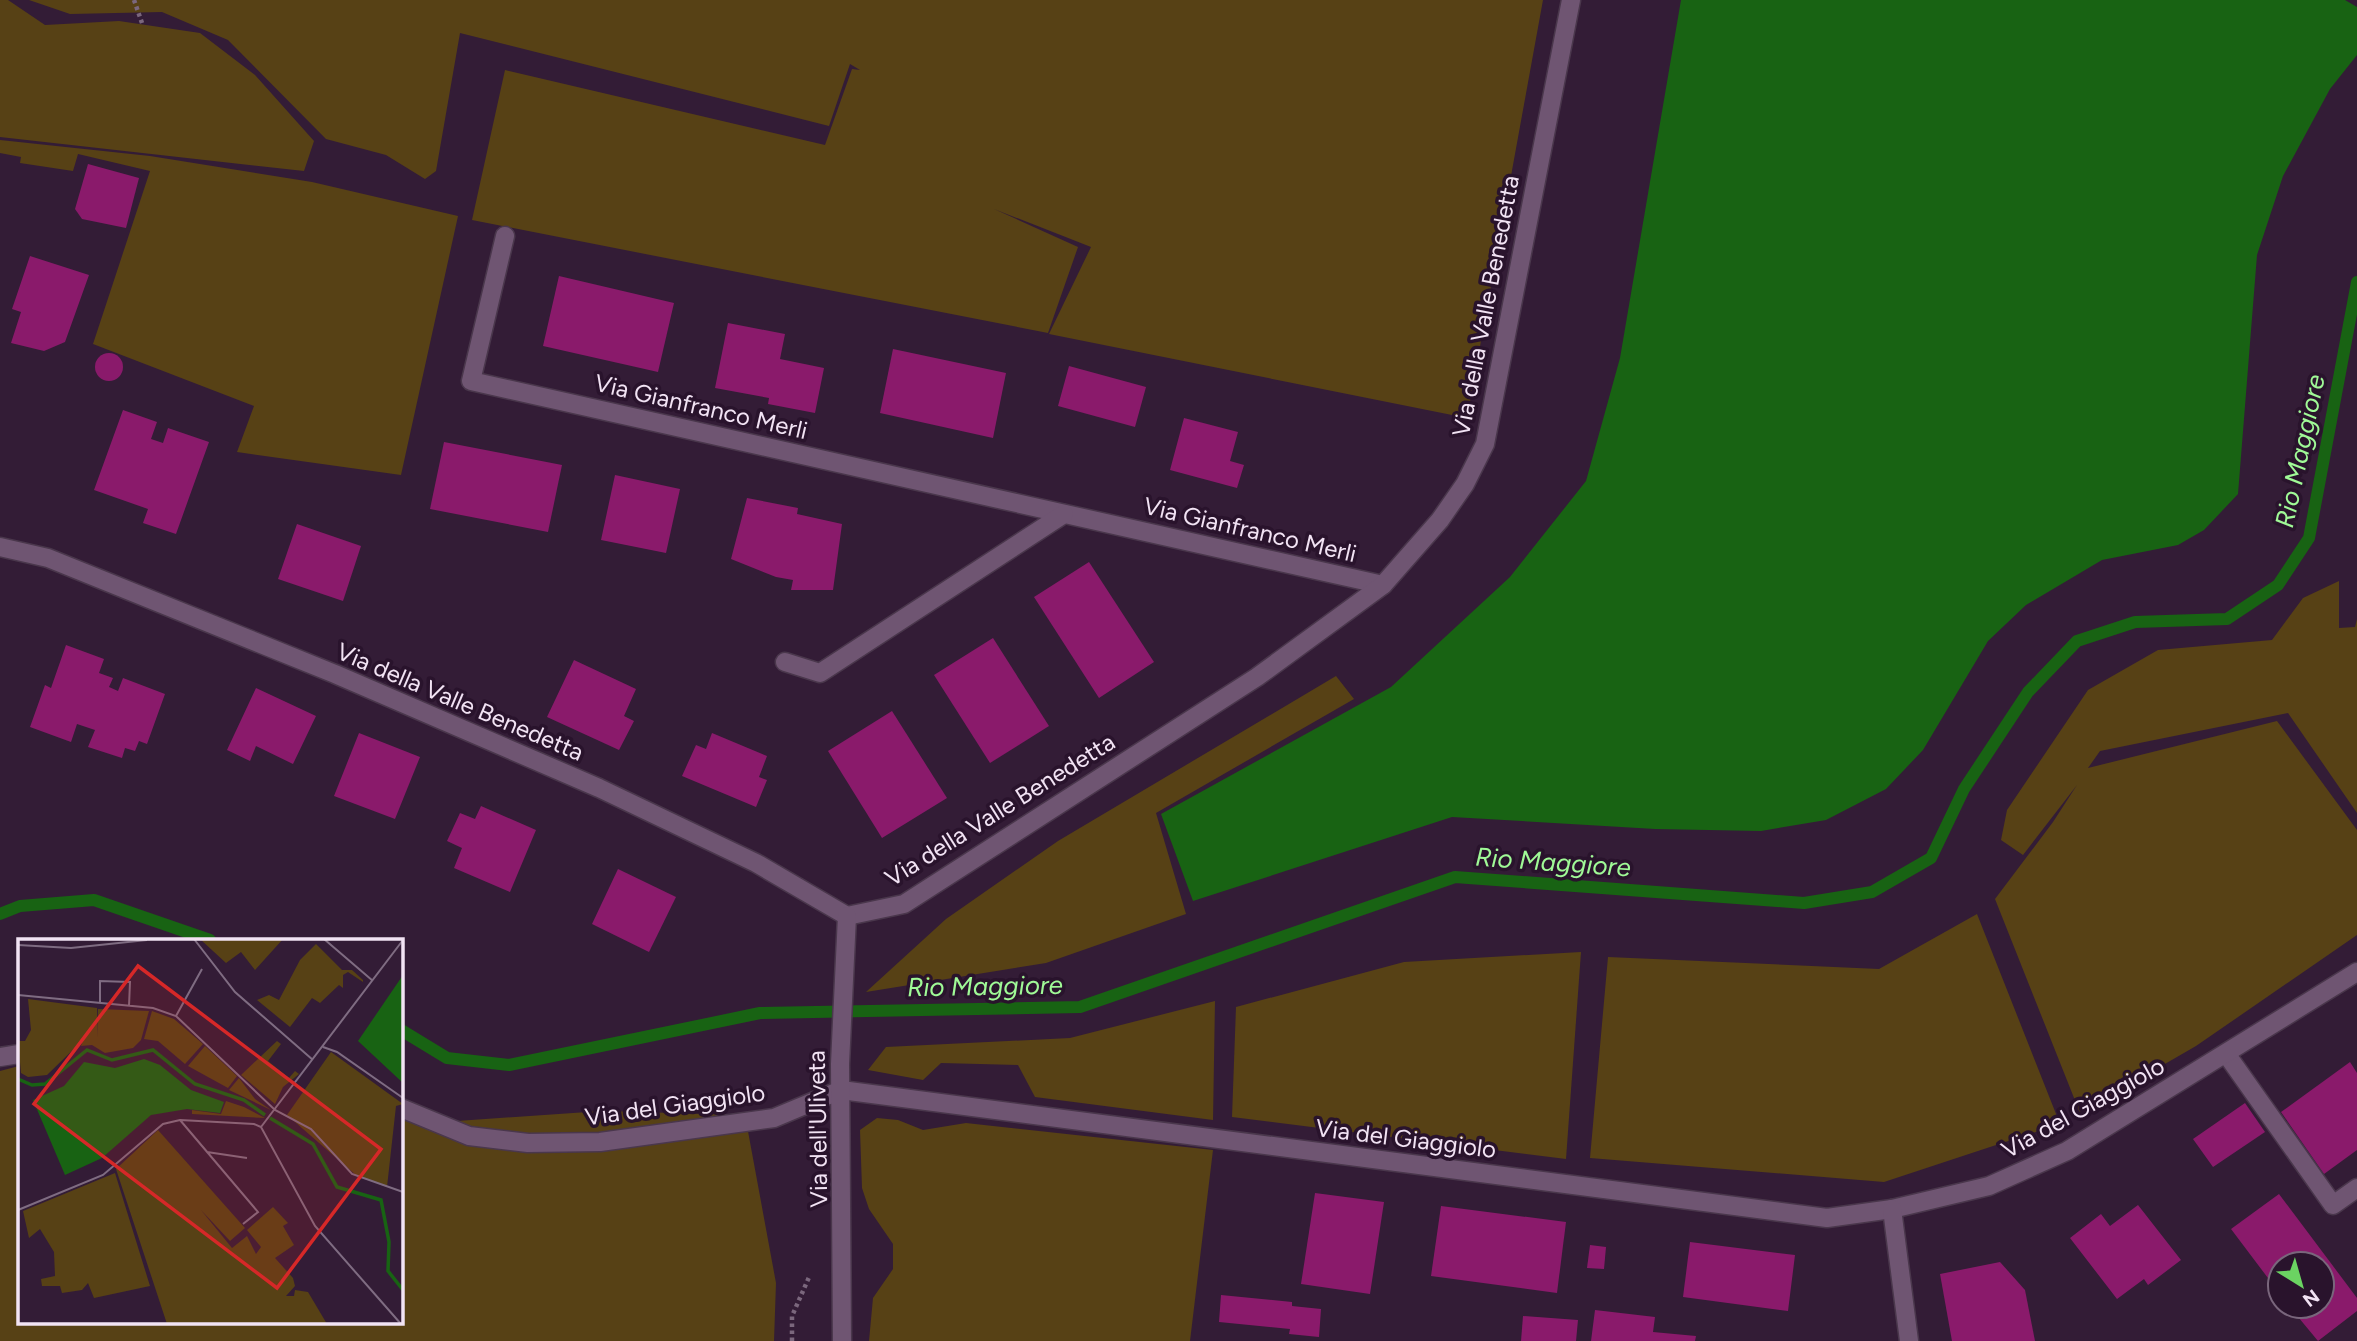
<svg xmlns="http://www.w3.org/2000/svg" width="2357" height="1341" font-family="Figtree,sans-serif">
  <rect width="100%" height="100%" fill="#331c36"/>
  <g fill="#574115">
    <path d="M0,0H8L45,25L119,21L200,33L255,75L314,141L304,171L0,137Z"/>
    <path d="M29,0H1543L1467,418L1049,334L1091,247L994,209L1078,247L1048,333L472,220L505,70L825,145L852,69L860,70L850,64L829,126L460,33L436,171L425,179L386,155L326,139L228,40L162,12L70,14Z"/>
    <path d="M0,140L150,156L312,182L458,216L401,475L237,452L254,406L93,344L150,171L78,154L73,171L20,163L21,157L0,153Z"/>
    <path d="M2339,581V628L2355,627L2357,619V813L2288,713L2100,751L2088,768L2277,721L2357,830V935L2196,1046L2080,1113L1995,899L2053,822L2077,785L2023,855L2001,840L2007,810L2088,690L2158,650L2272,640L2303,598Z"/>
    <path d="M1336,676L1354,699L1156,813L1186,914L1046,963L866,992L946,919L1058,841Z"/>
    <path d="M1977,914L2060,1124L1884,1182L1590,1158L1608,957L1879,969Z"/>
    <path d="M1581,952L1566,1159L1232,1117L1236,1007L1404,962Z"/>
    <path d="M1215,1001L1213,1120L1035,1097L1018,1065L941,1063L923,1080L868,1070L886,1047L1070,1038Z"/>
    <path d="M19,1066V1322H401V1112L457,1121L602,1111L745,1115L776,1283L774,1341H0V1071Z"/>
    <path d="M877,1118L898,1120L923,1130L966,1123L1213,1150L1190,1341H869L873,1298L893,1269V1244L869,1209L862,1188L860,1130Z"/>
  </g>
  <path fill="#186313" d="M1681,0H2345L2357,7V55L2330,89L2283,176L2257,255L2238,494L2204,530L2178,545L2102,560L2026,605L1988,641L1923,750L1886,789L1826,820L1761,831L1655,829L1452,817L1193,901L1161,814L1391,687L1510,577L1586,481L1620,358Z"/>
  <g fill="none" stroke-linecap="round" stroke-linejoin="round">
    <g stroke="#186313" stroke-width="12">
      <path d="M0,914L20,906L94,900L210,940"/>
      <path d="M401,1030L447,1058L509,1065L760,1013L1080,1007L1455,877L1804,903L1872,892L1931,858L1964,789L2028,692L2077,641L2135,622L2227,619L2278,585L2309,538L2357,282"/>
    </g>
  </g>
  <g fill="#8a1a6b">
    <path d="M88,164L139,178L126,228L82,219L75,209Z"/>
    <path d="M30,256L89,275L65,342L44,351L11,343L21,312L12,309Z"/>
    <path d="M559,276L674,303L658,372L543,346Z"/>
    <path d="M728,323L785,334L780,359L824,368L815,413L768,404L769,398L715,388Z"/>
    <path d="M893,349L1006,373L993,438L880,413Z"/>
    <circle cx="109" cy="367" r="14"/>
    <path d="M1069,366L1146,387L1135,427L1058,406Z"/>
    <path d="M123,410L157,422L151,439L163,443L168,428L209,442L176,534L143,523L148,509L94,490Z"/>
    <path d="M1184,418L1238,432L1230,461L1244,465L1237,488L1170,470Z"/>
    <path d="M444,442L562,465L548,532L430,509Z"/>
    <path d="M615,475L680,489L666,553L601,540Z"/>
    <path d="M747,498L798,508L797,514L842,524L833,590H791L793,580L776,577L731,559Z"/>
    <path d="M297,524L361,546L343,601L278,579Z"/>
    <path d="M1089,562L1154,662L1099,698L1034,597Z"/>
    <path d="M993,638L1049,726L990,763L934,675Z"/>
    <path d="M66,645L104,659L99,673L113,678L109,687L118,691L123,678L165,694L147,744L139,741L135,751L125,748L122,758L88,747L95,730L77,724L71,742L30,727L45,685L51,688Z"/>
    <path d="M574,660L636,689L624,716L634,721L619,750L547,717Z"/>
    <path d="M256,688L316,716L293,764L256,746L250,761L227,750Z"/>
    <path d="M892,711L947,798L882,838L828,751Z"/>
    <path d="M359,733L420,757L395,819L334,796Z"/>
    <path d="M712,733L767,756L759,777L767,780L756,807L682,776L696,745L706,749Z"/>
    <path d="M481,806L536,830L510,892L454,868L462,848L447,841L460,813L475,819Z"/>
    <path d="M618,869L676,897L649,952L592,924Z"/>
    <path d="M2350,1062L2357,1073V1150L2324,1174L2281,1112Z"/>
    <path d="M2245,1103L2265,1132L2213,1167L2193,1139Z"/>
    <path d="M1315,1193L1384,1202L1370,1294L1301,1284Z"/>
    <path d="M2279,1194L2357,1298V1311L2318,1341L2289,1306H2322V1264H2280V1294L2231,1229Z"/>
    <path d="M2138,1205L2181,1260L2148,1285L2144,1279L2117,1299L2070,1238L2101,1214L2110,1226Z"/>
    <path d="M1441,1206L1566,1222L1557,1293L1431,1276Z"/>
    <path d="M1690,1242L1795,1255L1788,1311L1683,1297Z"/>
    <path d="M1590,1245L1606,1247L1604,1269L1587,1268Z"/>
    <path d="M2000,1262L2025,1290L2035,1341H1952L1940,1274Z"/>
    <path d="M1221,1295L1292,1302V1306L1321,1309L1319,1337L1289,1334L1290,1329L1219,1322Z"/>
    <path d="M1595,1310L1655,1317L1653,1332L1696,1336L1695,1341H1591Z"/>
    <path d="M1523,1316L1578,1320L1576,1341H1521Z"/>
  </g>
  <g fill="none" stroke-linecap="round" stroke-linejoin="round">
    <defs>
      <g id="minor">
        <path d="M505,236L471,381L1383,585"/>
        <path d="M0,547L48,558L335,674L599,788L756,863L847,916L904,904L1257,677L1383,585L1440,520L1465,484L1485,444L1571,0"/>
        <path d="M785,662L820,673L1064,514"/>
        <path d="M2227,1055L2333,1205L2357,1188"/>
        <path d="M0,1057L19,1054"/>
        <path d="M401,1108L469,1136L528,1143L600,1142L774,1118L841,1090L1827,1218L1892,1209L1989,1186L2067,1151L2357,972"/>
        <path d="M1892,1209L1909,1341"/>
        <path d="M842,1341L840,1064L847,916"/>
      </g>
    </defs>
    <use href="#minor" stroke="#4a374c" stroke-width="21"/>
    <g stroke="#7b677d" stroke-width="4.5" stroke-dasharray="3.5 3.5" stroke-linecap="butt">
      <path d="M134,0L142,23"/>
      <path d="M792,1341V1316L810,1275"/>
    </g>
    <use href="#minor" stroke="#6f5572" stroke-width="18"/>
  </g>
  <g text-anchor="middle" stroke-width="7" stroke-linejoin="round" paint-order="stroke">
    <g font-size="24" fill="#f2e3f4" stroke="#29132c">
      <text transform="translate(1486 306) rotate(-79)" y="8">Via della Valle Benedetta</text>
      <text transform="translate(701 407) rotate(13)" y="8">Via Gianfranco Merli</text>
      <text transform="translate(1250 530) rotate(13)" y="8">Via Gianfranco Merli</text>
      <text transform="translate(460 702) rotate(23)" y="8">Via della Valle Benedetta</text>
      <text transform="translate(1000 810) rotate(-32)" y="8">Via della Valle Benedetta</text>
      <text transform="translate(675 1105) rotate(-8)" y="8">Via del Giaggiolo</text>
      <text transform="translate(2083 1108) rotate(-29)" y="8">Via del Giaggiolo</text>
      <text transform="translate(818 1129) rotate(-91)" y="8">Via dell'Uliveta</text>
      <text transform="translate(1406 1139) rotate(7)" y="8">Via del Giaggiolo</text>
    </g>
    <g font-size="26" font-style="italic" fill="#a0fa97" stroke="#29132c">
      <text transform="translate(2300 451) rotate(-78)" y="9">Rio Maggiore</text>
      <text transform="translate(1553 862) rotate(4)" y="9">Rio Maggiore</text>
      <text transform="translate(985 986) rotate(-1)" y="9">Rio Maggiore</text>
    </g>
  </g>
  <g transform="translate(18 939)">
    <rect width="385" height="385" fill="#331c36"/>
    <path d="M182,0H265L237,31L223,13L208,24ZM298,5L324,31H334L345,41V43L330,33L325,36V49L321,46L302,64L294,59L272,88L239,61L251,56L261,61L282,21ZM10,60L79,69V98L80,70L131,72L123,101L115,109L87,114L74,106L63,107L65,101L29,136L10,138L3,134L0,102H7L13,91ZM134,72L156,80L185,105L167,125L140,102L126,100ZM259,102L263,105L250,122L271,139L277,132L281,135L265,148L257,165L223,136ZM187,107L219,137L210,149L170,127ZM313,113L385,165L378,167L369,248L339,237L269,176ZM221,139L237,160L253,171L211,151ZM208,162L226,168L247,179L174,175V171L203,175ZM140,191L227,289L212,302L183,271L214,309L229,297L238,315L243,308L229,291L255,268L270,284L265,287L276,306L257,319L275,339L277,347L268,357H276L277,351L290,353L309,385H149L98,230ZM97,234L132,347L76,359L70,344L64,351L44,354L42,347H24L23,340L37,337L36,313L22,290L11,299L5,272Z" fill="#574115"/>
    <path d="M385,36V144L340,102ZM126,120L142,126L173,151L206,163L202,174L169,170L133,176L84,219L47,236L15,161L46,147L66,123L97,129Z" fill="#186313"/>
    <path fill="none" stroke="#186313" stroke-width="3.5" d="M0,140L14,146L27,145L69,111L94,121L135,111L177,145L226,161L247,176M252,179L295,205L319,248L363,261L371,303L370,332L385,351"/>
    <path fill="none" stroke="#7f6c82" stroke-width="2" d="M176,0L217,53L295,121M306,0L355,42M0,6L53,9L129,1M0,56L135,69L158,77L257,171L293,190L334,235L385,253M82,64V42L112,43L111,67M158,77L184,30M305,108L319,113L385,159M162,181L240,273L225,285M243,188L385,1M189,213L229,219M0,271L85,236L145,185L162,181L236,185L243,188L297,287L383,385"/>
    <path fill="#d62828" fill-opacity="0.15" stroke="#d62828" stroke-width="3.5" d="M120,27L363,210L259,349L16,165Z"/>
    <rect width="385" height="385" fill="none" stroke="#f2e3f4" stroke-width="3.5"/>
  </g>
  <g transform="translate(2301 1285) rotate(143)"><circle r="33" fill="#29132c" stroke="#79667c" stroke-width="2"/>
  <path d="M0-5L12 26L0 18L-12 26Z" fill="#6bd362"/>
  <text y="-10" font-size="19" font-weight="bold" text-anchor="middle" fill="#f2e3f4">N</text>
  </g>
</svg>
